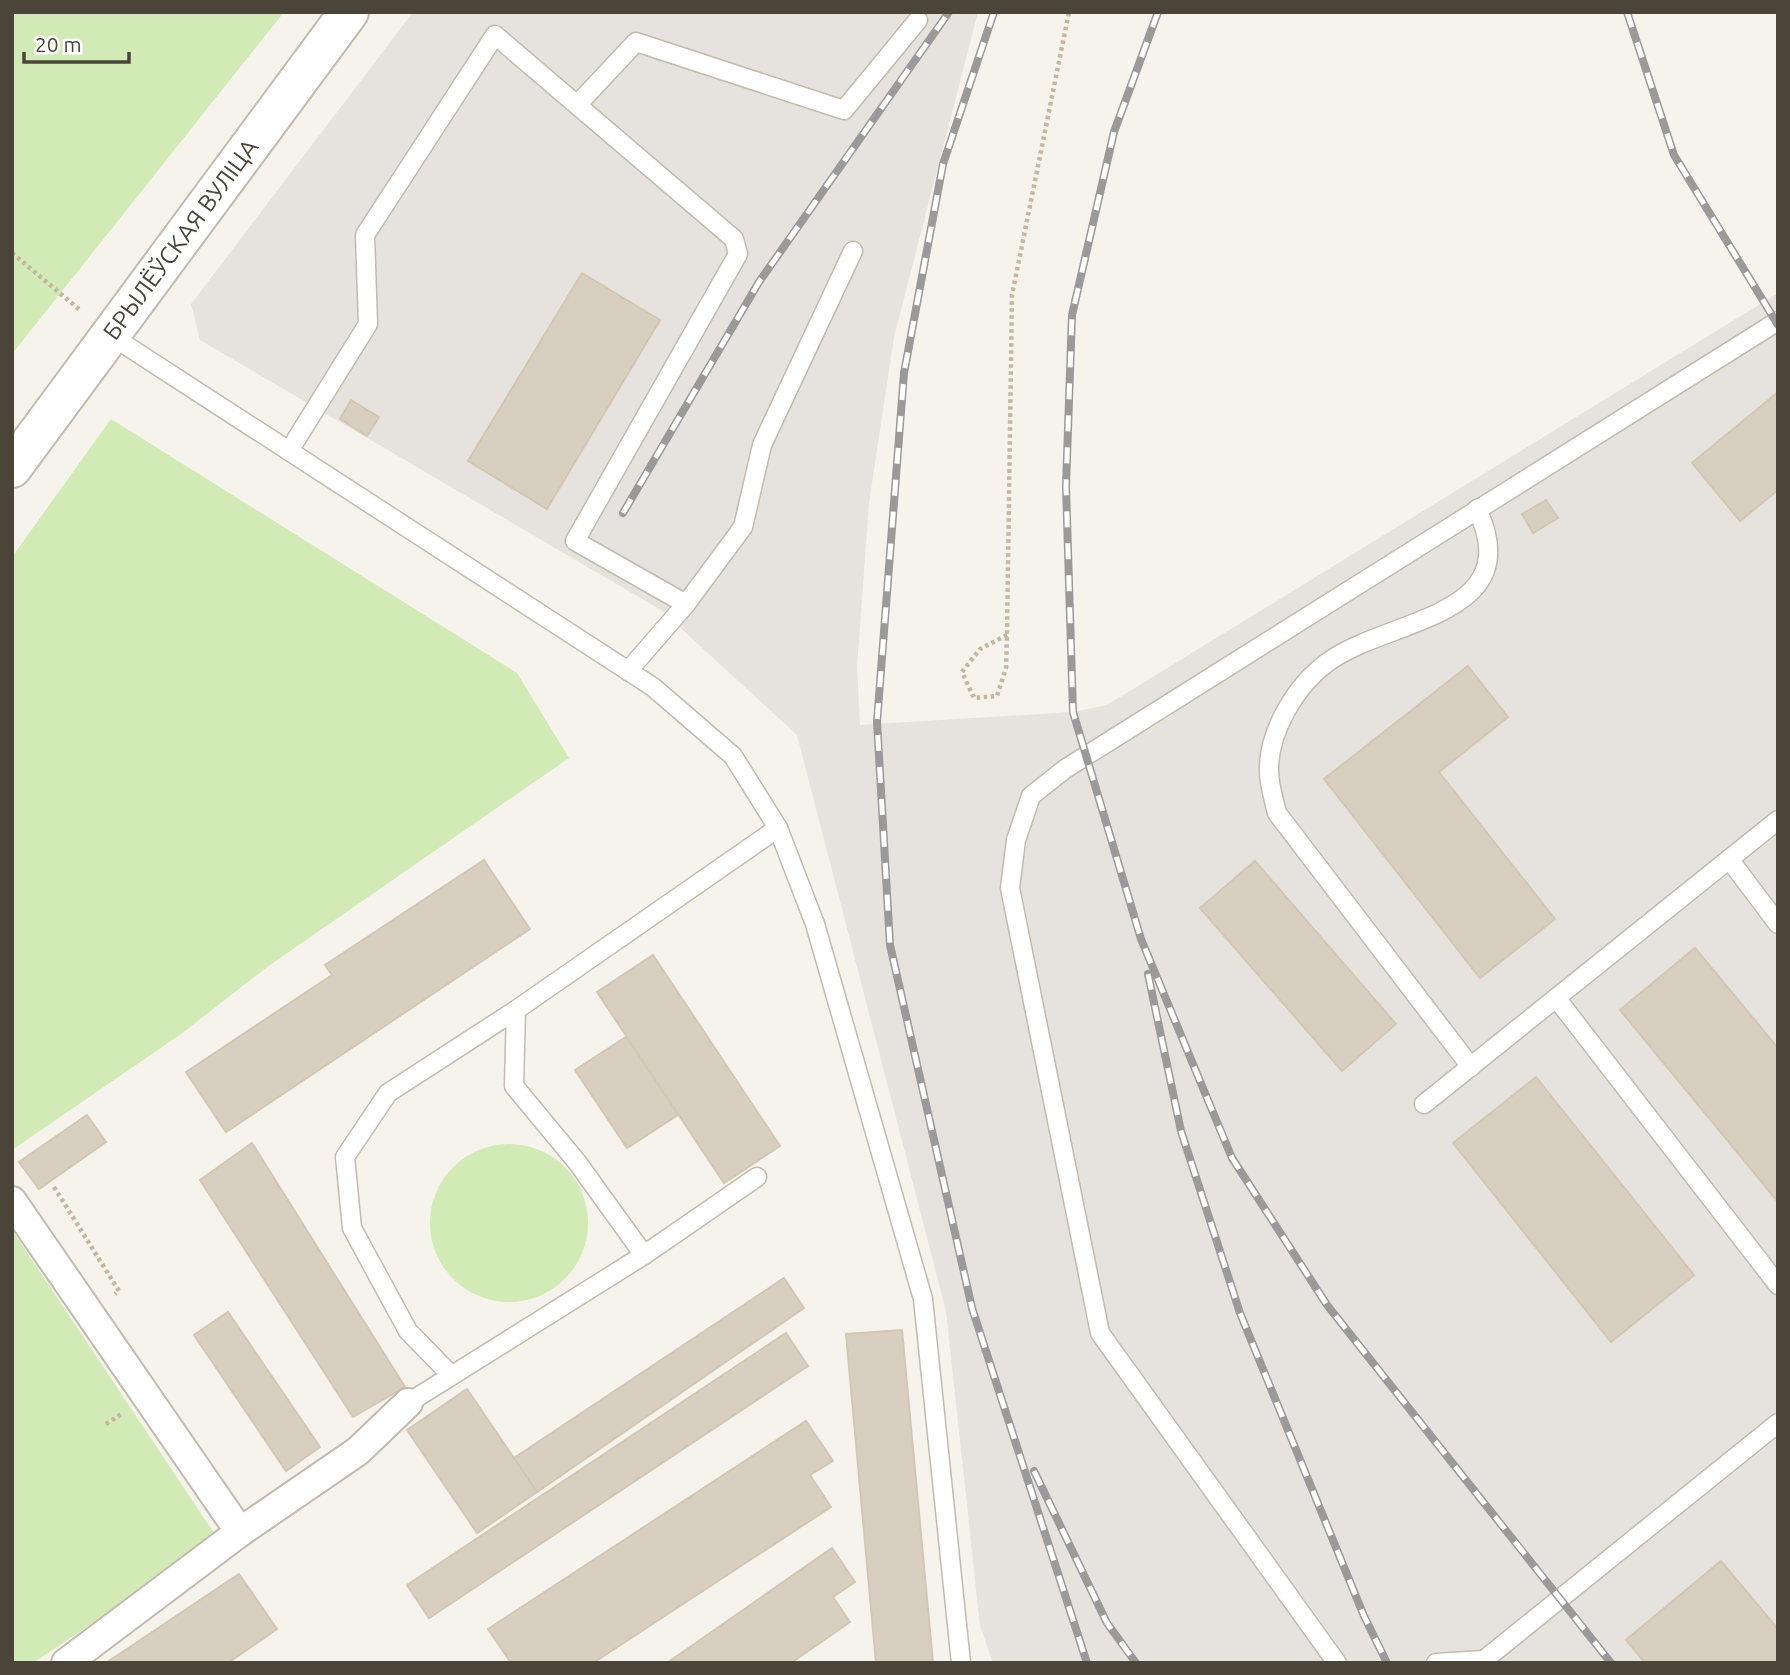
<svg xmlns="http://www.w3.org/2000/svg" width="1790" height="1675" font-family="Ubuntu,sans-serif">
  <rect width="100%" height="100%" fill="#f6f3ec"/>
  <path fill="#e6e2dd" d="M413,12H978L894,337L869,503L857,668L860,725L1073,712L1107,705L1778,293V1663H993L980,1626L946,1311L797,735L661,610L200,340L191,304Z"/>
  <g fill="#d2eab5">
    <path d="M12,12H284L12,354Z"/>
    <path d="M111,419L517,673L569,758L267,967L181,1034L12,1150V557Z"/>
    <circle cx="509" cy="1223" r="79"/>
    <path d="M12,1230L218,1539L33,1663H12Z"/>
  </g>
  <g fill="#d8cfc1" stroke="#d3c7b4" stroke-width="2">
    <path d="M582,273L660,320L547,509L468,461Z"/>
    <path d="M1778,392V490L1740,521L1692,463Z"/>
    <path d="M351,400L379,417L367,436L340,419Z"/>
    <path d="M1546,500L1558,518L1533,533L1522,514Z"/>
    <path d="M1468,666L1508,717L1439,772L1555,919L1480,978L1324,779Z"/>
    <path d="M484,860L530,929L226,1132L186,1072L332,975L325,965Z"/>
    <path d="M1255,861L1396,1024L1342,1071L1200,908Z"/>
    <path d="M1695,948L1778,1048V1202L1620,1010Z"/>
    <path d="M653,955L780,1146L724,1183L597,992Z"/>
    <path d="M626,1037L678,1115L627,1148L575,1070Z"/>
    <path d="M1536,1077L1694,1275L1611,1342L1453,1143Z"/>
    <path d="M87,1115L106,1142L39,1189L19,1162Z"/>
    <path d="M252,1143L405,1387L353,1417L200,1180Z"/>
    <path d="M784,1278L804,1308L537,1492L514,1458Z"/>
    <path d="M228,1312L320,1447L286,1471L194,1335Z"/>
    <path d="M902,1330L933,1663H876L846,1334Z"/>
    <path d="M786,1333L808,1366L429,1618L407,1585Z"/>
    <path d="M467,1389L537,1492L477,1533L407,1430Z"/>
    <path d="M806,1421L833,1461L810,1475L831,1507L593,1663H511L488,1629Z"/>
    <path d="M832,1548L855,1582L833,1597L850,1622L791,1663H667Z"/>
    <path d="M1721,1561L1778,1629V1663H1645L1626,1640Z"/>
    <path d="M239,1574L277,1629L228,1663H106Z"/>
  </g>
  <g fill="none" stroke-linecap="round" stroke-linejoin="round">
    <defs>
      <g id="service">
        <path d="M577,105L636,42L844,110L918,20"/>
        <path d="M110,335L653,687L733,756L778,828L815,924L923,1299L961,1663"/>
        <path d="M289,451L368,324L365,235L495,35L734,239L738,254L575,541L686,604L628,671"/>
        <path d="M686,604L743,527L762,445L853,251"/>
        <path d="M1729,859L1778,924"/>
        <path d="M1557,999L1778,1285"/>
        <path d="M1471,1067L1277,813C1274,800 1269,785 1269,771C1268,732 1296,685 1328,662C1388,618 1529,618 1477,509"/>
        <path d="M1424,1104L1778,820"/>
        <path d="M644,1255L577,1162L514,1086L516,1010L778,828"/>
        <path d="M451,1375L408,1331L352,1228L345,1157L388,1093L516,1010"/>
        <path d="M408,1403L644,1255L757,1177"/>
        <path d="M1337,1663L1100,1333L1010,888L1016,840L1031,796L1065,769L1778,321"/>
        <path d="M1436,1663L1484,1660L1778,1423"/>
      </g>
      <g id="pedestrian">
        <path d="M12,1201L240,1532L358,1451L408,1403"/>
        <path d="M66,1663L240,1532"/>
      </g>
      <g id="tertiary">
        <path id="s1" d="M12,468L349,12"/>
      </g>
    </defs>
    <use href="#service" stroke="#c2bbae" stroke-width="21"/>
    <use href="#pedestrian" stroke="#c2bbae" stroke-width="32"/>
    <use href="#tertiary" stroke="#c2bbae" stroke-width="42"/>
    <g stroke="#c4b79f" stroke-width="4.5" stroke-dasharray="3.5 3.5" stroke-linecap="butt">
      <path d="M12,253L81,311"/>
      <path d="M1007,635L980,649L962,672L974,698L997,696L1006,668L1007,635L1012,295L1069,12"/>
      <path d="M54,1187L119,1291L115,1294"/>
      <path d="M106,1424L123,1413"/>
    </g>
    <use href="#service" stroke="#fff" stroke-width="18"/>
    <use href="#pedestrian" stroke="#fff" stroke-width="28"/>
    <use href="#tertiary" stroke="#fff" stroke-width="38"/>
    <defs>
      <g id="rail">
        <path d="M994,12L943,164L904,373L877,722L890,945L972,1308L1087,1663"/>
        <path d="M1158,12L1114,132L1072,315L1066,486L1073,712L1141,939L1232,1158L1327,1305L1611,1663"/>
        <path d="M1627,12L1674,155L1778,325"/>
        <path d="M623,513L759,282L949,12"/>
        <path d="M1148,974L1181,1131L1240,1313L1364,1616L1387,1663"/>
        <path d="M1034,1471L1107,1623L1136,1663"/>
      </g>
    </defs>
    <use href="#rail" stroke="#9a9a9a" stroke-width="8"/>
    <use href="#rail" stroke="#fff" stroke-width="5" stroke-dasharray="16" stroke-linecap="butt"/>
  </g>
  <g text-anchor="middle" stroke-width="6" stroke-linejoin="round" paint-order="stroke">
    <g font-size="24" fill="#4b4439" stroke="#fff">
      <text dy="8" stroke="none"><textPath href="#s1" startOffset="284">БРЫЛЁЎСКАЯ ВУЛІЦА</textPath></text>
    </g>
  </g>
  <rect width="1790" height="1675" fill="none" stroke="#4b4439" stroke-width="28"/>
  <path d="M24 52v10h105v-10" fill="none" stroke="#4b4439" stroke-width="3.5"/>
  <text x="35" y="52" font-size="21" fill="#4b4439" stroke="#ffffff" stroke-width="5" paint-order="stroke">20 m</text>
</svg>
